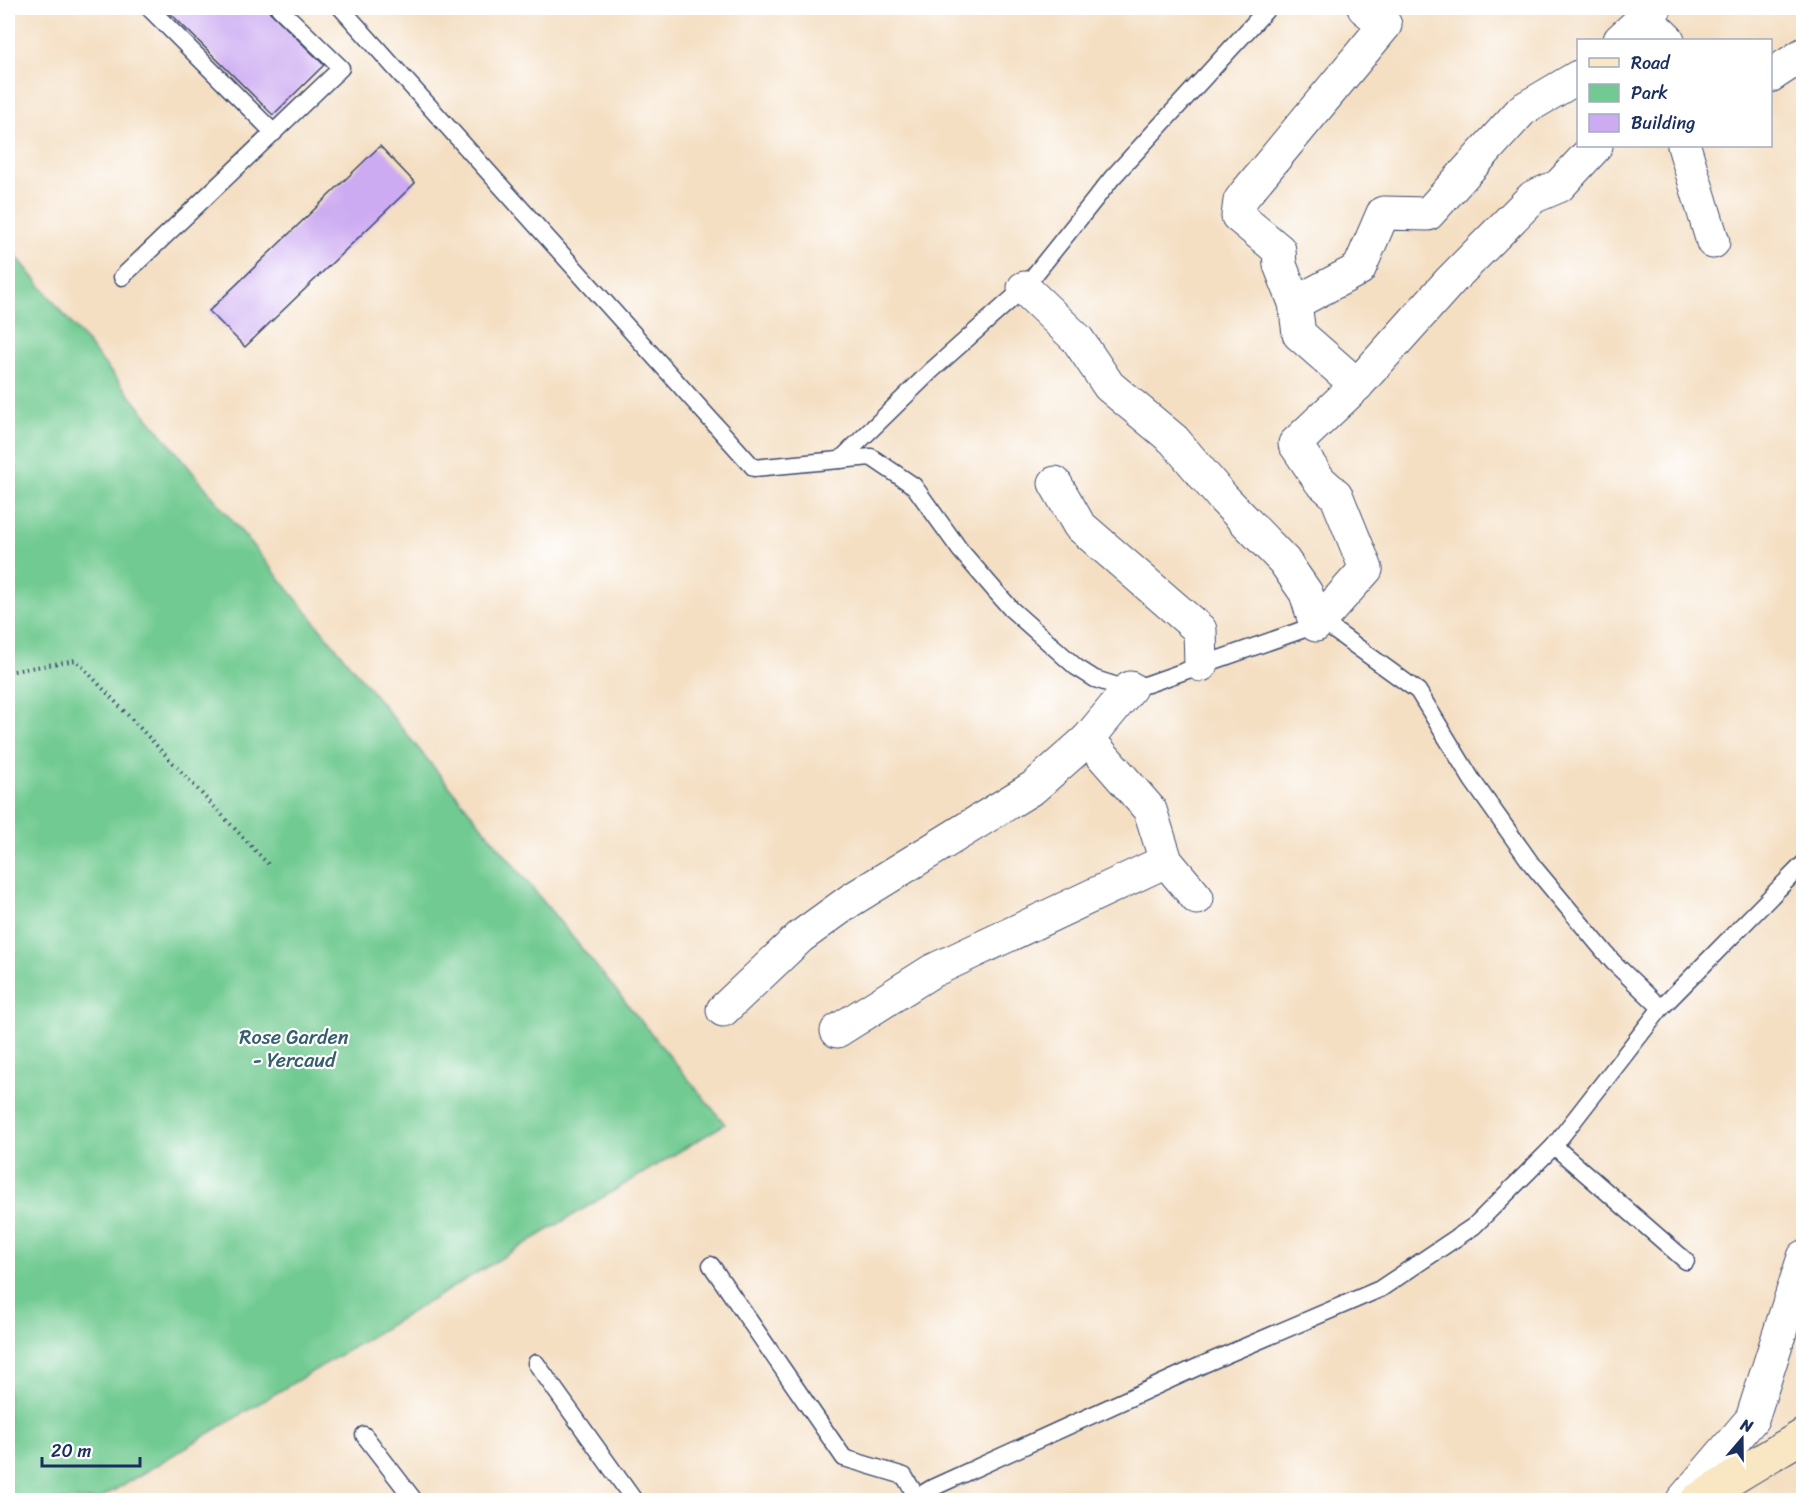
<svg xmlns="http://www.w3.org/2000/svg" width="1811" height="1508" font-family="Sriracha,sans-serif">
  <rect width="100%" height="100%" fill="#fff"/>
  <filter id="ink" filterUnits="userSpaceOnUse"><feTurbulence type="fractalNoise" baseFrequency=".0167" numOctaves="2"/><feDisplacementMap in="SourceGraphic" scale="12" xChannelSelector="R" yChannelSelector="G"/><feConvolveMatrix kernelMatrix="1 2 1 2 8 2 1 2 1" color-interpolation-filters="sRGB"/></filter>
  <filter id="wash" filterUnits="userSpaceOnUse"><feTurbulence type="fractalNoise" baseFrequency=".008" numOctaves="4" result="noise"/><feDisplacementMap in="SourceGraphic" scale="24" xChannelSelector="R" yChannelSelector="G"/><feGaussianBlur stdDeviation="1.35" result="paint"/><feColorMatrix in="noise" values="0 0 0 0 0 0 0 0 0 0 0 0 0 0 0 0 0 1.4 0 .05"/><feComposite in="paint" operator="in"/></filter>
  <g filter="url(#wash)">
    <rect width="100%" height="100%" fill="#f4dfc3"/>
    <path fill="#71ca91" stroke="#467c78" stroke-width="1.5" d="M8,246L725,1124L98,1500H8Z"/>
    <g id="blocks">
      <g fill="#ccabf2">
        <path d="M165,8H266L324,65L273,115Z"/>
        <path d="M380,146L415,183L245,347L209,311Z"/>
      </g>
    </g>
  </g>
  <g filter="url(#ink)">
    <use href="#blocks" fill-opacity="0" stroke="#3c496d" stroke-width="1.5"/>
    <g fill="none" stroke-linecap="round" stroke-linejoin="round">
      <defs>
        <g id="service">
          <path d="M149,8L274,133"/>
          <path d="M341,8L754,468L871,457L914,486L960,550L1011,609L1076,667L1095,679L1114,685L1130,688L1148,684L1316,625L1331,628L1418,691L1472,780L1533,866L1613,962L1661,1008"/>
          <path d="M122,277L341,68L279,8"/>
          <path d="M840,460L931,371L1024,288L1112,178L1268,8"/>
          <path d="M1554,1146L1686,1261"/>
          <path d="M711,1265L844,1458L904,1476L917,1497"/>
          <path d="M536,1363L634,1500"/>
          <path d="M364,1435L414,1500"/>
          <path d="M912,1500L932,1488L1202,1365L1380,1289L1474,1226L1554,1146L1661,1008L1804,863"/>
        </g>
        <g id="minor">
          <path d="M1645,18L1668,40"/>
          <path d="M1620,40L1655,8"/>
          <path d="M1770,76L1804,54"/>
          <path d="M1684,146L1713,242"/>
          <path d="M1024,288L1078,340L1109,386L1174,440L1223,498L1284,561L1306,593L1316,625L1366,569L1336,495L1320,481L1295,444L1357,385L1299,334L1295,303L1280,265L1279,250L1238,216L1240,201L1246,193L1385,25L1364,8"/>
          <path d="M1295,303L1359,269L1383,213L1428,214L1522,110L1578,77"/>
          <path d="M1357,385L1450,281L1533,197L1559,186L1596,146"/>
          <path d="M1055,483L1079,525L1200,630L1201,665"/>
          <path d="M1088,739L1150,810L1166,861L1197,898"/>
          <path d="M723,1010L800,937L851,900L1034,787L1088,739L1130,688"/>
          <path d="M837,1031L932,971L1166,861"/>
          <path d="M1683,1500L1752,1419L1804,1257"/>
        </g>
        <path id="secondary" d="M1697,1500L1804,1435"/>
      </defs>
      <use href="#service" stroke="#3c496d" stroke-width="19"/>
      <use href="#minor" stroke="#3c496d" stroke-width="35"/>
      <use href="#secondary" stroke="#3c496d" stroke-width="35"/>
      <path stroke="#3c496d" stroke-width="4" stroke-dasharray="1.5 4.5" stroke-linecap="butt" d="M8,672L76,660L268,864"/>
      <use href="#service" stroke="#fff" stroke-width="16"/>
      <use href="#minor" stroke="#fff" stroke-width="33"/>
      <use href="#secondary" stroke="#f9e7c3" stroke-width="33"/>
    </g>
  </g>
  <g text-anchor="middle" stroke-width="4.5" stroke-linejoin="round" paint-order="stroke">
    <g font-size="20" fill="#355e6d" stroke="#fff">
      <text x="294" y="1044">Rose Garden<tspan x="294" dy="23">- Yercaud</tspan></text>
    </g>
  </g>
  <rect width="1811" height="1508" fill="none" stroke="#fff" stroke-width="30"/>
  <rect x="1577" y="39" width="195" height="108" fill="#ffffff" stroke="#a4acbf" stroke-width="1.5"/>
  <rect x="1589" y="58" width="30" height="9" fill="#f9e7c3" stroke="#a4acbf" stroke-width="1.5"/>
  <text x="1631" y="69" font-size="18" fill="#1b2f5e">Road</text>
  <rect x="1589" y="84" width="30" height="18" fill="#71ca91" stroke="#a4acbf" stroke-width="1.5"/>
  <text x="1631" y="99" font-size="18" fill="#1b2f5e">Park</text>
  <rect x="1589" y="114" width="30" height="18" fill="#ccabf2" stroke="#a4acbf" stroke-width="1.5"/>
  <text x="1631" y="129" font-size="18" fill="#1b2f5e">Building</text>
  <g transform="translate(1742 1439) rotate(20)" stroke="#ffffff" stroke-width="4.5" paint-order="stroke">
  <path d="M0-4.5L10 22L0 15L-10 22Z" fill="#1b2f5e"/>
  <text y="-9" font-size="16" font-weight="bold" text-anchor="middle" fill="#1b2f5e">N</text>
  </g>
  <path d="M42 1457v9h98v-9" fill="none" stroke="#1b2f5e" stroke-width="3"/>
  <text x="51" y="1457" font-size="18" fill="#1b2f5e" stroke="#ffffff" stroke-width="4.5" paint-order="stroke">20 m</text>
</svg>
